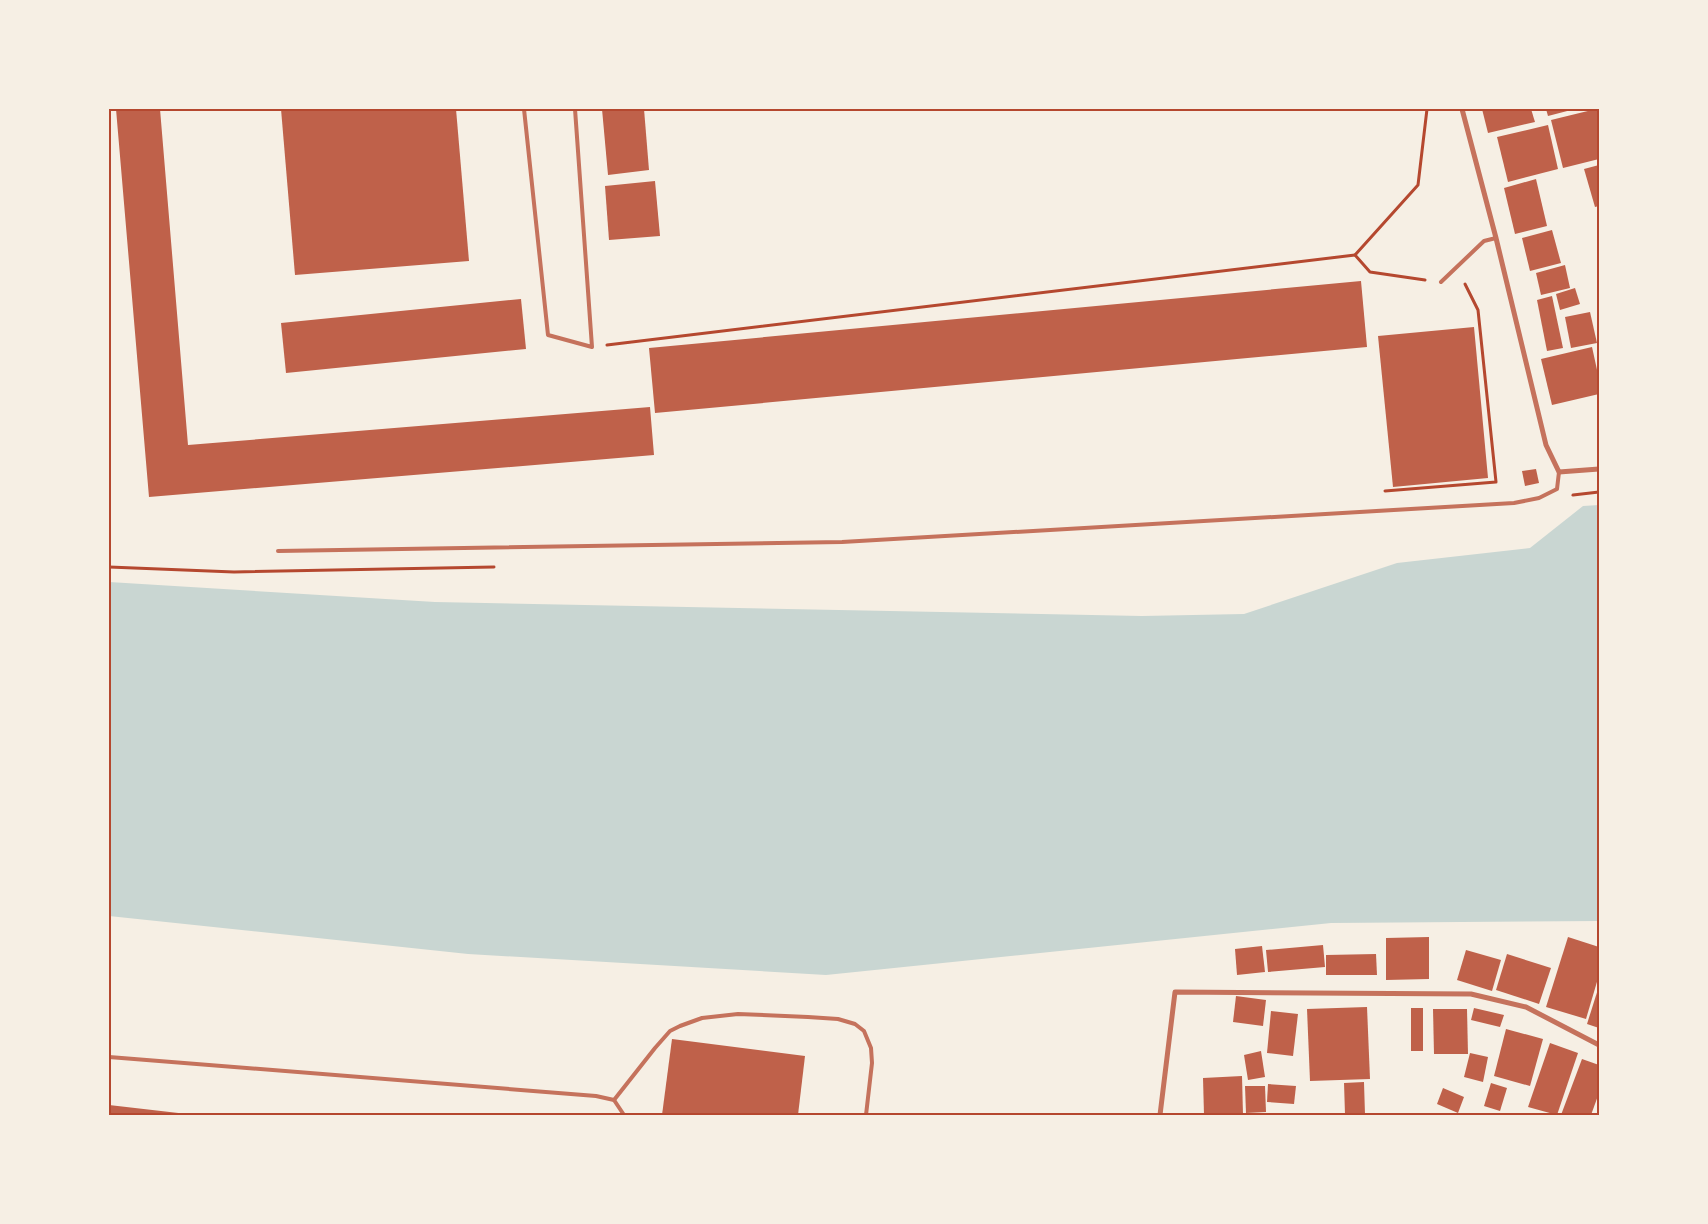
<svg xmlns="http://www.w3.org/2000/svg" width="1708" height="1224" font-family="Figtree,sans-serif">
  <rect width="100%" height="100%" fill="#f6efe4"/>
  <path fill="#c9d6d2" d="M1599,505V921L1331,923L826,975L468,954L109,916V582L435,602L1142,616L1244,614L1397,563L1530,548L1583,506Z"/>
  <g fill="#bf614a">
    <path d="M116,109H160L188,445L650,407L654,455L149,497Z"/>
    <path d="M281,109H456L469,261L295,275Z"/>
    <path d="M602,109H644L649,170L608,175Z"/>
    <path d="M1482,109H1531L1535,122L1488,133Z"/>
    <path d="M1546,109H1575L1548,116Z"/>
    <path d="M1596,109H1599V159L1563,168L1551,120Z"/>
    <path d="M1548,125L1558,169L1508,182L1497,137Z"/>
    <path d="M1599,165V206L1595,207L1584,169Z"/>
    <path d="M1536,179L1547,226L1515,234L1504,188Z"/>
    <path d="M655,181L660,236L609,240L605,186Z"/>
    <path d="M1552,230L1561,263L1530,271L1522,238Z"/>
    <path d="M1565,265L1570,288L1541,295L1536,273Z"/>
    <path d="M1361,281L1367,347L655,413L649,348Z"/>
    <path d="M1575,288L1580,304L1560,310L1556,294Z"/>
    <path d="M1552,296L1563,348L1547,351L1537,300Z"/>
    <path d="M521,299L526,349L286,373L281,323Z"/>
    <path d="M1590,312L1597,343L1571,348L1565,317Z"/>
    <path d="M1474,327L1488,478L1393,487L1378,336Z"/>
    <path d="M1592,347L1599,379V394L1552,405L1541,359Z"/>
    <path d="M1536,469L1539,483L1525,486L1522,471Z"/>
    <path d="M1429,937V979L1386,980V938Z"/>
    <path d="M1568,937L1599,947V975L1586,1019L1546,1007Z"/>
    <path d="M1323,945L1325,967L1268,972L1266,950Z"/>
    <path d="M1262,946L1265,972L1237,975L1235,949Z"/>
    <path d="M1466,950L1501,960L1492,991L1457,980Z"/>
    <path d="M1376,954L1377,975H1326V955Z"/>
    <path d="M1507,954L1551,968L1539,1004L1496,990Z"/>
    <path d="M1599,986V1028L1587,1024Z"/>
    <path d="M1236,996L1266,1000L1263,1026L1233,1022Z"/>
    <path d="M1367,1007L1370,1079L1310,1081L1307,1009Z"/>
    <rect x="1411" y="1008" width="12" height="43"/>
    <path d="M1474,1008L1504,1015L1500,1027L1471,1020Z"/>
    <path d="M1433,1009H1467L1468,1054H1434Z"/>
    <path d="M1271,1011L1298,1014L1293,1056L1267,1053Z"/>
    <path d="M1506,1029L1543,1039L1530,1086L1494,1076Z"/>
    <path d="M672,1039L805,1056L798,1115H662Z"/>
    <path d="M1550,1043L1578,1053L1557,1115L1528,1107Z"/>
    <path d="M1261,1051L1265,1077L1248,1080L1244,1055Z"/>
    <path d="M1470,1053L1488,1057L1483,1082L1464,1077Z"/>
    <path d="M1582,1059L1599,1065V1093L1591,1115H1561Z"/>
    <path d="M1242,1076L1243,1115H1204L1203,1078Z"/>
    <path d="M1364,1082L1365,1115H1345L1344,1083Z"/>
    <path d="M1491,1083L1507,1088L1500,1111L1484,1106Z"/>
    <path d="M1268,1084L1296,1086L1294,1104L1267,1102Z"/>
    <path d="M1245,1086H1265L1266,1112L1246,1113Z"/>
    <path d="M1443,1088L1464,1097L1458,1113L1437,1104Z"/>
    <path d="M109,1105L187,1114V1115H109Z"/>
  </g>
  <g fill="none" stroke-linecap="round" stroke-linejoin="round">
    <g stroke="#b5482f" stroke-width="3">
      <path d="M1425,280L1370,272L1355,255L1418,185L1427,109"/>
      <path d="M607,345L1355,255"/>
      <path d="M1385,491L1496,482L1478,310L1465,284"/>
      <path d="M1573,495L1599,492"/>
      <path d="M109,567L234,572L494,567"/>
    </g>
    <g stroke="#c5725c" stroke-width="4">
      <path d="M524,109L548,335L592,347L575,109"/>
      <path d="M1441,282L1484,241L1496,238"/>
      <path d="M278,551L842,542L1514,503L1539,498L1557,489L1559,472"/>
      <path d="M109,1057L596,1096L614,1100L624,1115"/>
      <path d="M614,1100L655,1048L670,1031L680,1026L702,1018L738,1014L808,1017L838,1019L855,1024L864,1031L871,1048L872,1063L866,1115"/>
    </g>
    <g stroke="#c5725c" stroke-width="5">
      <path d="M1462,109L1496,238L1546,445L1559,472L1599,469"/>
      <path d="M1160,1115L1175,992L1471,994L1526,1007L1599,1045"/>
    </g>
  </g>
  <rect width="1708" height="1224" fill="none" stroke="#f6efe4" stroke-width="220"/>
  <rect x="110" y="110" width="1488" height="1004" fill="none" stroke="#b5482f" stroke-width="2"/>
</svg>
